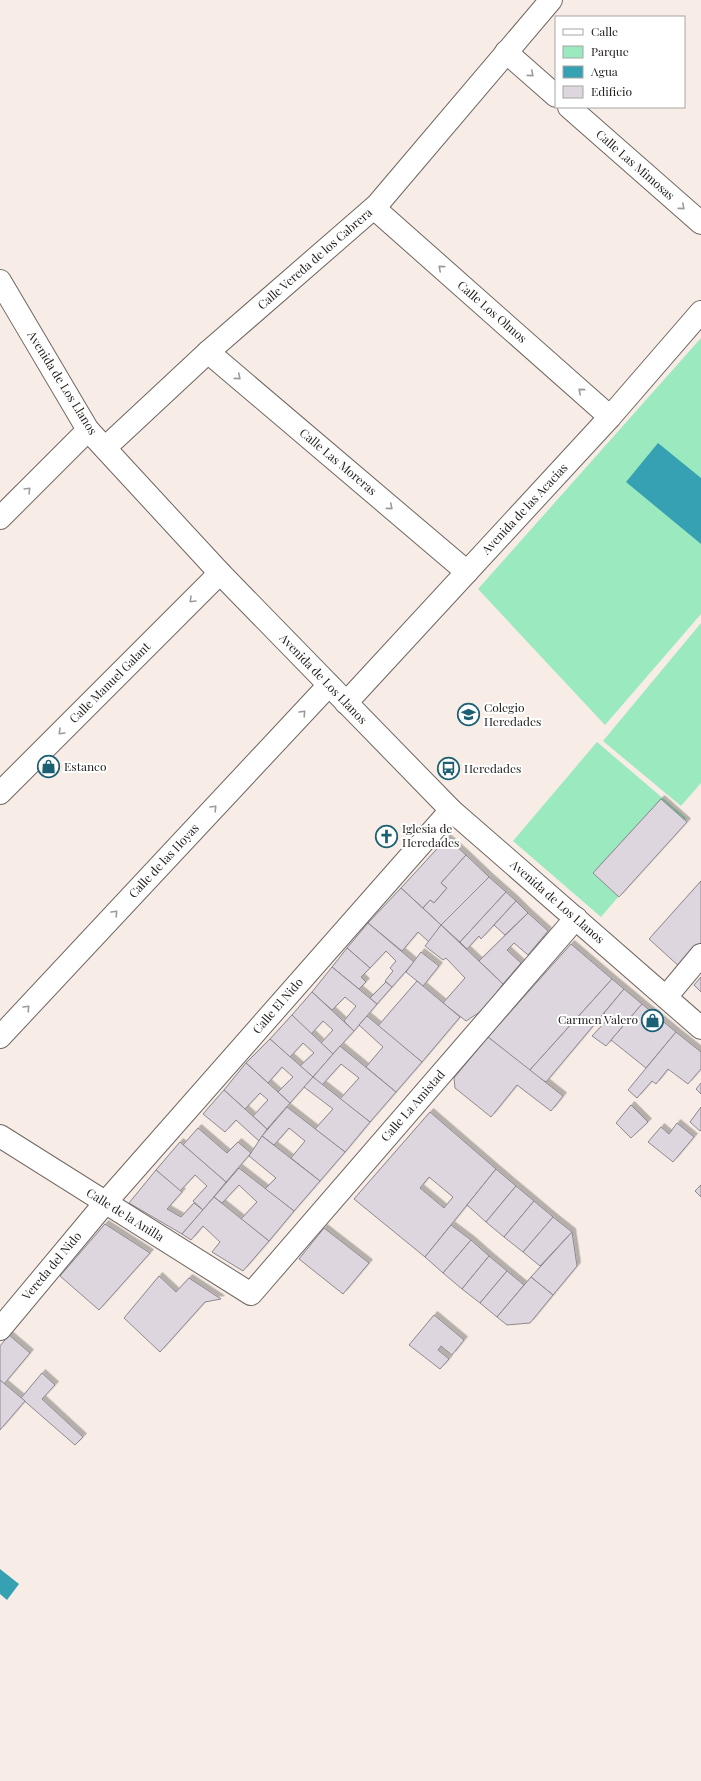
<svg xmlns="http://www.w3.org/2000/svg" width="701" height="1781" font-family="'Playfair Display',serif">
  <defs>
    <filter id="shadow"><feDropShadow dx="3.5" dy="-3.5" stdDeviation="0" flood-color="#0004"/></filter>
  </defs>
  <rect width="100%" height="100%" fill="#f7ede6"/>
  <g fill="#9be9bf">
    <path d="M701,338V614L605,725L478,589Z"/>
    <path d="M701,623V783L681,806L603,741Z"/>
    <path d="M597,742L686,818L601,917L513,841Z"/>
  </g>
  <g fill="#36a1b2">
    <path d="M658,443L701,478V544L626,482Z"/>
    <path d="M0,1569L19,1584L7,1600L0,1594Z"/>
  </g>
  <g fill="#ddd6df" stroke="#8e8890" fill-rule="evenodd" filter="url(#shadow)">
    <path d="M661,799L687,822L619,897L593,873Z"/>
    <path d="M447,838L466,855L441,883L447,888L434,903L430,900L423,908L401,888Z"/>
    <path d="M466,855L489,877L441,925L423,908L430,900L434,903L447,888L441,883Z"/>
    <path d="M489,877L506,892L460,942L441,925Z"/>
    <path d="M701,881V945L681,968L649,939Z"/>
    <path d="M401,888L441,925L429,942L418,932L402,951L368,923Z"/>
    <path d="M506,892L516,901L481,939L479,936L467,949L460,942Z"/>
    <path d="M516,901L528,913L505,935L494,925Z"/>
    <path d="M528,913L548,931L528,955L514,943L507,950L521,963L503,984L479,961Z"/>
    <path d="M368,923L414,962L392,987L385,981L393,971L390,968L396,961L386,951L370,968L347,948Z"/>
    <path d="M441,925L503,984L483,1010L466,1021L443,1003L465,978L446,958L443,960L425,946Z"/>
    <path d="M571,944L612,979L529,1071L488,1037Z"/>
    <path d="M347,948L370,968L361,977L366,982L359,989L332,967Z"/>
    <path d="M421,952L439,966L423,986L406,972Z"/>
    <path d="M332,967L377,1004L354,1031L344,1021L356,1006L345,997L332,1010L312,992Z"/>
    <path d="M701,977V992L694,985Z"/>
    <path d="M612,979L624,989L546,1082L529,1071Z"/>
    <path d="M417,981L460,1017L422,1062L378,1026Z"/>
    <path d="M386,982L392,987L377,1004L370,998Z"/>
    <path d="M624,989L642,1004L606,1046L592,1036L609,1018L604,1013Z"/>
    <path d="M312,992L354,1031L333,1054L321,1043L333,1030L323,1021L311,1034L292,1015Z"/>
    <path d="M642,1004L676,1032L646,1068L611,1040Z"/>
    <path d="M292,1015L333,1054L313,1077L300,1066L314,1053L303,1043L290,1057L270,1039Z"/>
    <path d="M367,1016L422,1062L396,1092L366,1067L383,1047L359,1025Z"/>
    <path d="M676,1032L701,1052V1069L688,1084L668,1069L656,1084L652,1081L637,1098L628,1090Z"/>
    <path d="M488,1037L563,1096L551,1111L517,1085L491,1117L455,1088L454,1078Z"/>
    <path d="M270,1039L313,1077L290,1103L278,1092L293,1077L282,1067L268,1083L246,1063Z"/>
    <path d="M340,1046L396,1092L370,1122L340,1099L359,1078L341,1064L322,1085L313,1077Z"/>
    <path d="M246,1063L290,1103L267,1129L253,1116L268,1100L260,1093L245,1109L224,1090Z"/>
    <path d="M313,1077L370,1122L345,1152L315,1129L333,1109L304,1087Z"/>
    <path d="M701,1083V1094L696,1089Z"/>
    <path d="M224,1090L267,1129L259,1141L236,1120L225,1132L203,1114Z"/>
    <path d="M631,1105L648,1122L631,1138L616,1123Z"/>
    <path d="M287,1107L345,1152L320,1181L291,1158L305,1141L289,1128L274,1145L262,1136Z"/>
    <path d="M701,1107V1130L700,1131L690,1122Z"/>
    <path d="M430,1112L496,1169L425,1257L354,1199ZM429,1177L453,1197L444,1208L420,1188Z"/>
    <path d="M677,1123L694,1137L673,1162L648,1142L661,1127L669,1134Z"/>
    <path d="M198,1128L227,1153L238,1142L251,1153L226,1182L183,1145Z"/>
    <path d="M262,1136L320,1181L294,1211L265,1189L276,1178L249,1156Z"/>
    <path d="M180,1142L226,1182L203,1210L193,1201L207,1186L195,1175L180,1191L156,1170Z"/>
    <path d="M239,1168L294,1211L269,1241L241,1219L257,1202L239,1185L222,1203L214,1197Z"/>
    <path d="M496,1169L516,1186L486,1222L467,1205Z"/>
    <path d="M156,1170L182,1192L167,1209L181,1217L194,1203L203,1210L182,1234L129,1203Z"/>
    <path d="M701,1185V1197L695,1191Z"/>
    <path d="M516,1186L534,1201L504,1237L486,1222Z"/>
    <path d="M214,1197L269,1241L243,1271L212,1252L220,1242L203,1226L191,1240L182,1234Z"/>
    <path d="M534,1201L553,1217L523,1252L504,1237Z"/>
    <path d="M553,1217L572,1232L540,1266L523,1252Z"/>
    <path d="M105,1224L150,1253L99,1310L60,1276Z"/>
    <path d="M451,1225L471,1240L443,1273L425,1257Z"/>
    <path d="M324,1228L369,1263L343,1294L299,1259Z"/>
    <path d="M572,1232L577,1266L553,1295L531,1277Z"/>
    <path d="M471,1240L489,1256L462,1289L443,1273Z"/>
    <path d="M489,1256L507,1271L480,1303L462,1289Z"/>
    <path d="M507,1271L524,1285L497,1317L480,1303Z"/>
    <path d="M159,1276L176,1292L189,1278L221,1299L205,1302L160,1352L124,1318Z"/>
    <path d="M531,1277L553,1295L530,1323L507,1325L497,1317Z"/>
    <path d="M434,1315L464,1340L452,1355L441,1346L438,1350L449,1359L440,1369L409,1345Z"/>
    <path d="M9,1335L30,1353L4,1384L0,1380V1346Z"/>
    <path d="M42,1373L55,1385L42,1399L83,1437L75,1445L21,1398Z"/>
    <path d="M0,1380L25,1401L0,1430Z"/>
  </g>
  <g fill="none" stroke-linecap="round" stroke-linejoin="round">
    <defs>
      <g id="minor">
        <path d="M506,52L556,96"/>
        <path d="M569,107L701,223"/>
        <path d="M374,208L610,417"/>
        <path d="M0,281L88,430L220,573L451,810L701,1028"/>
        <path d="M208,352L467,572"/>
        <path d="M105,448L208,352L377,205L551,0"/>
        <path d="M0,518L88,430"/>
        <path d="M346,703L610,417L701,312"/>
        <path d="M0,793L220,573"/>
        <path d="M666,997L701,955"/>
        <path d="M0,1037L329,685"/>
        <path d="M0,1136L251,1294L576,918"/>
        <path d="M0,1329L105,1203L451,810"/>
      </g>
    </defs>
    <use href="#minor" stroke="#6e6660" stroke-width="24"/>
    <use href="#minor" stroke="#fff" stroke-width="22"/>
  </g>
  <defs><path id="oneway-chevron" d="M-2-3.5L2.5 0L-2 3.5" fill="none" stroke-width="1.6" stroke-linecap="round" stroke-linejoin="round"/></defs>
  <g stroke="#9c9b9a">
    <use href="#oneway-chevron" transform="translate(531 74) rotate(41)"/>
    <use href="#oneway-chevron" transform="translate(682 207) rotate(41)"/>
    <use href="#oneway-chevron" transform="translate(441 268) rotate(-139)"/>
    <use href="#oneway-chevron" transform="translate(238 377) rotate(40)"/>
    <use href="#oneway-chevron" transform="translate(581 391) rotate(-139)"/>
    <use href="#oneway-chevron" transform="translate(28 490) rotate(-45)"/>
    <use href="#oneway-chevron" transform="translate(390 507) rotate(40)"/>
    <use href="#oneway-chevron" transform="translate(192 600) rotate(135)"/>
    <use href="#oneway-chevron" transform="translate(303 713) rotate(-47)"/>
    <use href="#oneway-chevron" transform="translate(61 732) rotate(135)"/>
    <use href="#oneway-chevron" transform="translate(214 808) rotate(-47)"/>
    <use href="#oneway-chevron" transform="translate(115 913) rotate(-47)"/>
    <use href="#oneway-chevron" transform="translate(27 1008) rotate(-47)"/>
  </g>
  <defs>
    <symbol id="school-ring" viewBox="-11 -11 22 22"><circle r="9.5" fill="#fff" stroke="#1c6073" stroke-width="1.5"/><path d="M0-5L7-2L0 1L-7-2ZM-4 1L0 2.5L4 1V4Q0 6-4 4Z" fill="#1c6073"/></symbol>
    <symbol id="shop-ring" viewBox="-11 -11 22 22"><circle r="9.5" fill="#fff" stroke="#1c6073" stroke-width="1.5"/><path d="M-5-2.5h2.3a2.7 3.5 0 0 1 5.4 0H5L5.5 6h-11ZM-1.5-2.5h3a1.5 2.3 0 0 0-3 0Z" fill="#1c6073"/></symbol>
    <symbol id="bus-ring" viewBox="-11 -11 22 22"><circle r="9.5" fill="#fff" stroke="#1c6073" stroke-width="1.5"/><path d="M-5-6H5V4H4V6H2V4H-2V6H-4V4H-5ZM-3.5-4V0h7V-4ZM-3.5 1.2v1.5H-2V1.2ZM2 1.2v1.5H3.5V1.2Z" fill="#1c6073"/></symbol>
    <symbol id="church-ring" viewBox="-11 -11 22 22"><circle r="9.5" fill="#fff" stroke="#1c6073" stroke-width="1.5"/><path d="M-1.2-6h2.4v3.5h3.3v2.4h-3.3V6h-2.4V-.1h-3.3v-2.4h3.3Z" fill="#1c6073"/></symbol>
  </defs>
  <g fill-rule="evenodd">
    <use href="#school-ring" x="456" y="702" width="25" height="25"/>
    <use href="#shop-ring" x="36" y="754" width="25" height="25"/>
    <use href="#bus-ring" x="436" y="756" width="25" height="25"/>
    <use href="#church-ring" x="374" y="824" width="25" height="25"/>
    <use href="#shop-ring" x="640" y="1008" width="25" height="25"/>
  </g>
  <g text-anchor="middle" stroke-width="4" stroke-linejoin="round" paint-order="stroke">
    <g font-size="12" fill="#24201e" stroke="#fff">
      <text transform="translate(635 165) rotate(41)" y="4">Calle Las Mimosas</text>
      <text transform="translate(315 259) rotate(-41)" y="4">Calle Vereda de los Cabrera</text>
      <text transform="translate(492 312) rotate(41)" y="4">Calle Los Olmos</text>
      <text transform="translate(62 383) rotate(58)" y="4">Avenida de Los Llanos</text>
      <text transform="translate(338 462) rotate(40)" y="4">Calle Las Moreras</text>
      <text transform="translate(525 509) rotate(-47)" y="4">Avenida de las Acacias</text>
      <text transform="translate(323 679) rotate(46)" y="4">Avenida de Los Llanos</text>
      <text transform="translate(110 683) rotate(-45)" y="4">Calle Manuel Galant</text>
      <text transform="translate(164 861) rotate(-47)" y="4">Calle de las Hoyas</text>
      <text transform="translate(557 902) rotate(41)" y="4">Avenida de Los Llanos</text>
      <text transform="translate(278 1006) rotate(-49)" y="4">Calle El Nido</text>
      <text transform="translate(413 1106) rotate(-49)" y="4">Calle La Amistad</text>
      <text transform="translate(125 1215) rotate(32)" y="4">Calle de la Anilla</text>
      <text transform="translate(52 1266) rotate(-50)" y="4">Vereda del Nido</text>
    </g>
    <g font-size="12" fill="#24201e" stroke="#fff" text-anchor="start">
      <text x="484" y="712">Colegio<tspan x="484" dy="14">Heredades</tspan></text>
      <text x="64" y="771">Estanco</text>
      <text x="464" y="773">Heredades</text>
      <text x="402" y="833">Iglesia de<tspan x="402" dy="14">Heredades</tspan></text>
      <text x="638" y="1024" text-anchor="end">Carmen Valero</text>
    </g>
  </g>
  <rect x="555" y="16" width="130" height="92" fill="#ffffff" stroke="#a7a6a5"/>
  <rect x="563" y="29" width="20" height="6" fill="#ffffff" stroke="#a7a6a5"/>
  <text x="591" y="36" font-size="12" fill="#24201e">Calle</text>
  <rect x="563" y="46" width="20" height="12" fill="#9be9bf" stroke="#a7a6a5"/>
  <text x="591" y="56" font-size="12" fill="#24201e">Parque</text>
  <rect x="563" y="66" width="20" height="12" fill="#36a1b2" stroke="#a7a6a5"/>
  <text x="591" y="76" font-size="12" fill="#24201e">Agua</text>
  <rect x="563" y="86" width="20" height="12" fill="#ddd6df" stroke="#a7a6a5"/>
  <text x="591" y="96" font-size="12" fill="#24201e">Edificio</text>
</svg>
